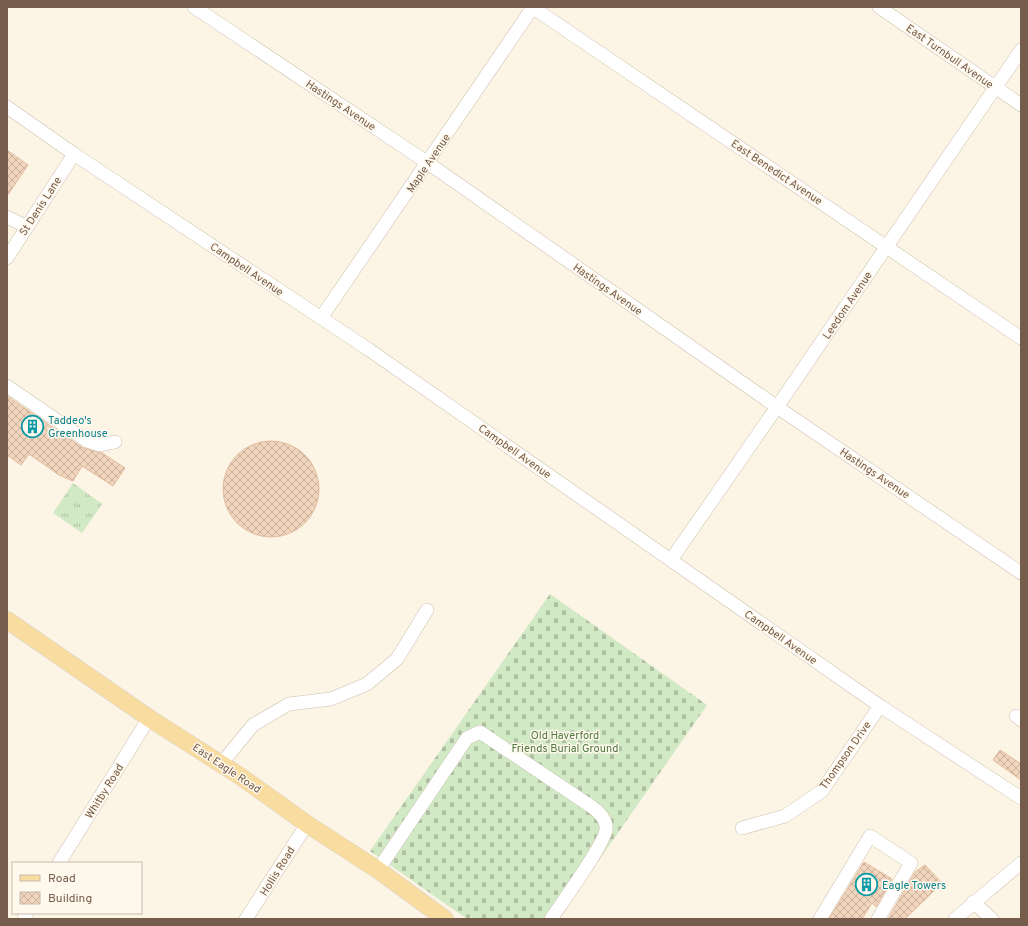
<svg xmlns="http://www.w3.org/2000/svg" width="1028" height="926" font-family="Overpass,sans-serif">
  <defs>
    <pattern id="grass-tufts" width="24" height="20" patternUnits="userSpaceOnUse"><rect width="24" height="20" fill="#d1e9c4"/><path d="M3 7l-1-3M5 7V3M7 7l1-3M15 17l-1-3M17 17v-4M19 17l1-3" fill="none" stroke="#aec0a1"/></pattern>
    <pattern id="cemetery-stones" width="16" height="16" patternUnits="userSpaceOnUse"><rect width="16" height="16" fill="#d1e9c4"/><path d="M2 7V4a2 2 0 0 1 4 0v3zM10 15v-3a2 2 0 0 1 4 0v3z" fill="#aec0a1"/></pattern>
    <pattern id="building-cross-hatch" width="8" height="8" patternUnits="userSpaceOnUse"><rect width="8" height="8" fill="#f1d5bd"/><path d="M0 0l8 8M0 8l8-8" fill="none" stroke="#c8b09c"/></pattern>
  </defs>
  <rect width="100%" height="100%" fill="#fcf4e5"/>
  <path fill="url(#grass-tufts)" d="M73,483L102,504L82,533L53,513Z"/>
  <path fill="url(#cemetery-stones)" d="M550,594L707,705L558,919H467L370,851Z"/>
  <g fill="url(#building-cross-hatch)" stroke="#e3bc9e">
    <path d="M7,150L28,165L7,196Z"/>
    <path d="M7,396L83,448L102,453L125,468L113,486L82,466L73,481L59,475L29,454L21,465L7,455Z"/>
    <circle cx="271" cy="489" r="48"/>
    <path d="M1000,750L1021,764V780L993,760Z"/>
    <path d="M864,862L892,879L876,907L872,903L862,919H829Z"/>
    <path d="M925,865L942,883L905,919H888L915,872Z"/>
  </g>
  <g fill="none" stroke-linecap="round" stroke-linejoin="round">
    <defs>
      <g id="minor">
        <path d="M194,7L428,163L777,407L1021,573"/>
        <path d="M532,7L1021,338"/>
        <path d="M879,7L1021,105"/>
        <path d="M7,107L74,154L368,349L880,706L1021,798"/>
        <path d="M7,217L27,227"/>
        <path d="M7,258L74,154"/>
        <path d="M321,318L533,7"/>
        <path d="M7,386L87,441L100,445L115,442"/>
        <path d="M671,560L777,407L1021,50"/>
        <path d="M1016,716L1021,720"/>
        <path d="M221,764L253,725L289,704L331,699L367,684L397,659L427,610"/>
        <path d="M742,828L785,816L822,791L880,706"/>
        <path d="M59,863L149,718"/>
        <path d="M378,870L467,738L480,732L592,807C599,812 607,819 606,829C606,842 561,904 551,919"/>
        <path d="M973,902L992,919"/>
        <path d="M24,919L27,913"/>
        <path d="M246,919L307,824"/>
        <path d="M820,919L870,836L911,863L878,919"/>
        <path d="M955,919L1021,863"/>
      </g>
      <path id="major" d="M7,620L149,718L240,776L307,824L378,870L445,919"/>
    </defs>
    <use href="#minor" stroke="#cfbfaf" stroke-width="14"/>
    <use href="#major" stroke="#d8d1cd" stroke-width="18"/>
    <use href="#minor" stroke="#fff" stroke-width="13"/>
    <use href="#major" stroke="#f9dc9f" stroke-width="17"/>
  </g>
  <defs>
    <symbol id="building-ring" viewBox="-11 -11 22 22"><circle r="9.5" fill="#fff8ec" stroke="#0f9aa8" stroke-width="1.5"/><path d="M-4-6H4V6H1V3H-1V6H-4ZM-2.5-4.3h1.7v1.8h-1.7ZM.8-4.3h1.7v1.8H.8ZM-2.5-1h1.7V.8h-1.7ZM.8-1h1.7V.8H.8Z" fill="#0f9aa8"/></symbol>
  </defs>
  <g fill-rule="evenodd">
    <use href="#building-ring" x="20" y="414" width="25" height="25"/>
    <use href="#building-ring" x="854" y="872" width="25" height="25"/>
  </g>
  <g text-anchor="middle" stroke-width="3" stroke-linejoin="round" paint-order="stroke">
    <g font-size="11" fill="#755c4b" stroke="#fff8ec">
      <text transform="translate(950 56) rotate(35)" y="4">East Turnbull Avenue</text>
      <text transform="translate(341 105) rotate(34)" y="4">Hastings Avenue</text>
      <text transform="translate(428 163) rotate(-56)" y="4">Maple Avenue</text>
      <text transform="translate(777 172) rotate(34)" y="4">East Benedict Avenue</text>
      <text transform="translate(40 206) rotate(-57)" y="4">St Denis Lane</text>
      <text transform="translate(247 269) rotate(34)" y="4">Campbell Avenue</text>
      <text transform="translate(608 289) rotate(35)" y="4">Hastings Avenue</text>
      <text transform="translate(847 305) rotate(-56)" y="4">Leedom Avenue</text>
      <text transform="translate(515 451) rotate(35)" y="4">Campbell Avenue</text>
      <text transform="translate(875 473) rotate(34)" y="4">Hastings Avenue</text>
      <text transform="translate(781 637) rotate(35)" y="4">Campbell Avenue</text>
      <text transform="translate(845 755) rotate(-55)" y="4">Thompson Drive</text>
      <text transform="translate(227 768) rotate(34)" y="4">East Eagle Road</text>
      <text transform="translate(104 791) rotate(-58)" y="4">Whitby Road</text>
      <text transform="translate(277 871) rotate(-58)" y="4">Hollis Road</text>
    </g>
    <g font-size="11" fill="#0d838f" stroke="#fff8ec" text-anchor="start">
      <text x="48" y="424">Taddeo's<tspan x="48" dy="13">Greenhouse</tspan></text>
      <text x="882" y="889">Eagle Towers</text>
    </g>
    <g font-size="11" fill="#507a42" stroke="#fff8ec">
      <text x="565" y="739">Old Haverford<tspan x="565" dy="13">Friends Burial Ground</tspan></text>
    </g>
  </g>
  <rect width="1028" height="926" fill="none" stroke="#755c4b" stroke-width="16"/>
  <rect x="12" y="862" width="130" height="52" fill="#fff8ec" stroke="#c8baac"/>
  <rect x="20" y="875" width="20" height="6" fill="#f9dc9f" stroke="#c8baac"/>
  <text x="48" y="882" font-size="12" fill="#755c4b">Road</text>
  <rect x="20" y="892" width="20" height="12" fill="url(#building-cross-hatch)" stroke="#c8baac"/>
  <text x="48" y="902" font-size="12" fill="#755c4b">Building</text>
</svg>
